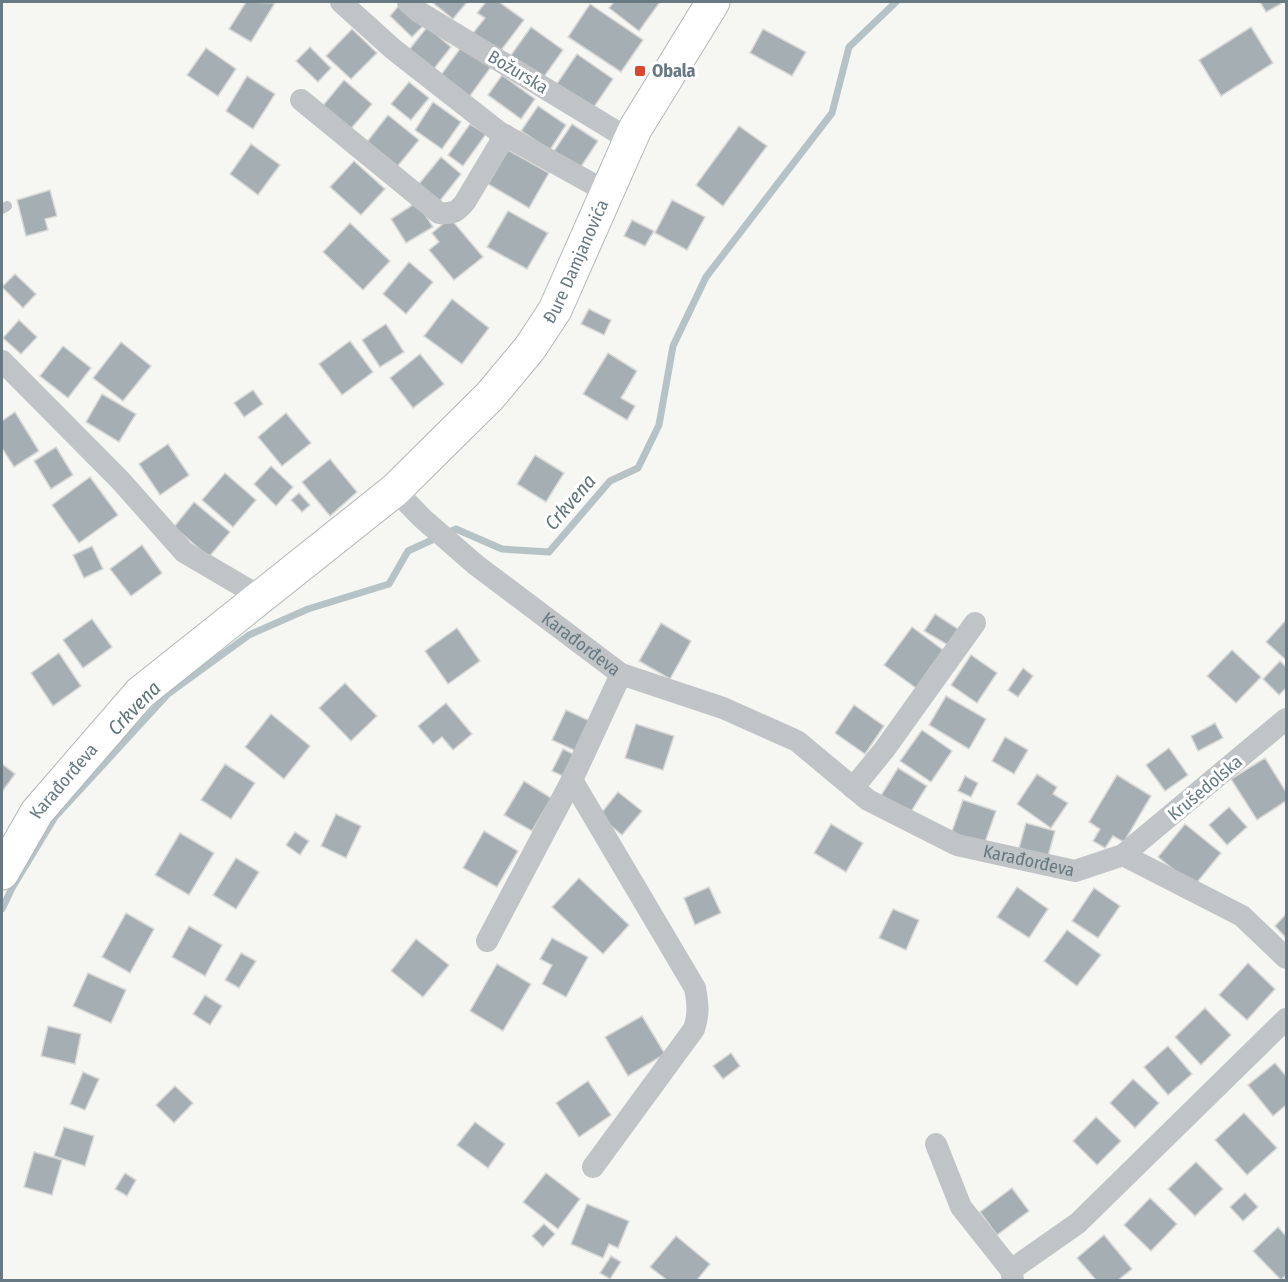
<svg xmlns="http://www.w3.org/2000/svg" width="1288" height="1282" font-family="'Fira Sans Condensed',sans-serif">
  <rect width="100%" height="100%" fill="#f6f6f3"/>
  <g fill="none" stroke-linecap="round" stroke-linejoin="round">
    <path stroke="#b5c3c6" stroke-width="7" d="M2,909L12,888L55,817L168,694L249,635L308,609L389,584L408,551L456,529L502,549L549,552L610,481L638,468L659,425L673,346L706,277L832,113L849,47L896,2"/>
  </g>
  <g fill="#a5aeb3" stroke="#d8d8d6" stroke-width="1.5">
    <path d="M246,2L275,3L251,42L229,29Z"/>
    <path d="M402,2L425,24L412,37L390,16Z"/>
    <path d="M432,2H467L453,19Z"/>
    <path d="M486,2H499L524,20L499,53L473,33L485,18L477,13Z"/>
    <path d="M614,2H660L639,31L609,8Z"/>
    <path d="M1260,2H1280L1281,4L1266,12Z"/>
    <path d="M590,4L643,40L621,72L568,37Z"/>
    <path d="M427,27L451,47L433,70L409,50Z"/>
    <path d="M531,27L563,50L541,81L509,58Z"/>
    <path d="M1251,27L1273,63L1221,96L1199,60Z"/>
    <path d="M352,29L377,53L351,79L326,56Z"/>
    <path d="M763,29L806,52L792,76L750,53Z"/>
    <path d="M462,46L491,67L467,100L438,79Z"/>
    <path d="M310,47L331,68L318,82L296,61Z"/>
    <path d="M206,48L236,69L218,96L187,75Z"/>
    <path d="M577,54L613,79L592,110L556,85Z"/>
    <path d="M502,75L535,99L521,119L488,95Z"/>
    <path d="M247,76L275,94L253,129L226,111Z"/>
    <path d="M344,80L372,104L349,131L321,108Z"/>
    <path d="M409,82L429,98L411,120L391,104Z"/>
    <path d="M433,102L461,122L442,149L415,130Z"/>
    <path d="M538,106L566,125L550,150L521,131Z"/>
    <path d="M388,115L419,140L396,168L366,143Z"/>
    <path d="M470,124L486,134L463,166L448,155Z"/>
    <path d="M572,124L598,141L578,171L552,154Z"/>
    <path d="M739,126L767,146L723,206L696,185Z"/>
    <path d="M251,144L280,165L258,195L230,174Z"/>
    <path d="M508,150L549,173L529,208L488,184Z"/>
    <path d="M441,157L461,174L439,202L418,185Z"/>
    <path d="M354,161L385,189L361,215L330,187Z"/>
    <path d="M50,190L57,216L45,219L48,230L26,236L17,200Z"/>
    <path d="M672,200L705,217L687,250L655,233Z"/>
    <path d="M417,202L433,227L406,243L391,219Z"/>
    <path d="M508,211L548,233L527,269L487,247Z"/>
    <path d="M450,218L483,257L454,280L429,250L439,242L432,233Z"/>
    <path d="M632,220L654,231L645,246L624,236Z"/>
    <path d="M350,223L390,261L363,290L323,252Z"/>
    <path d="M409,262L433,282L406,314L383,294Z"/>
    <path d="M15,274L36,294L23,308L2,287Z"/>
    <path d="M452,299L489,328L462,364L424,336Z"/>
    <path d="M589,309L611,320L604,335L581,324Z"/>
    <path d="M19,320L37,337L21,354L3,338Z"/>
    <path d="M386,324L404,352L380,367L362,340Z"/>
    <path d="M350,341L373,372L342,395L319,364Z"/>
    <path d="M121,342L151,366L123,401L93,378Z"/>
    <path d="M63,346L91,368L68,398L40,376Z"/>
    <path d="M608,353L637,371L621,398L635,406L627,420L583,394Z"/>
    <path d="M420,354L444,384L413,408L390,378Z"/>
    <path d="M253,390L263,404L244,417L234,403Z"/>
    <path d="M102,394L136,414L119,442L86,422Z"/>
    <path d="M15,412L39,451L14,467L2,448V421Z"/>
    <path d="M286,413L311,443L282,466L258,437Z"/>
    <path d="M168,444L189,475L160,495L139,464Z"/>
    <path d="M56,447L73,475L51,489L34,461Z"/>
    <path d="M535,455L564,473L546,502L517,484Z"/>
    <path d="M330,459L357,492L330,516L302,482Z"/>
    <path d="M271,466L293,487L276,506L254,484Z"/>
    <path d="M225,473L256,500L233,527L202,500Z"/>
    <path d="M90,477L118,515L79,543L52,505Z"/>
    <path d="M299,493L310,505L302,512L291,500Z"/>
    <path d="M194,502L230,532L209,557L174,527Z"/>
    <path d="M142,545L162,573L131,596L110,569Z"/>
    <path d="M92,546L103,569L84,578L73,555Z"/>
    <path d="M935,614L958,629L948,645L924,631Z"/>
    <path d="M92,619L112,647L83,668L63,640Z"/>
    <path d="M1286,620V660L1266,642Z"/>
    <path d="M661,623L691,641L670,679L639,661Z"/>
    <path d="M912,627L943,650L916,688L884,665Z"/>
    <path d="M457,628L480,661L448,684L425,651Z"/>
    <path d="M1232,650L1261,677L1236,703L1207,676Z"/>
    <path d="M59,653L81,686L53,706L31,673Z"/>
    <path d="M971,655L997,673L977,703L951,685Z"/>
    <path d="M1280,661L1286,667V688L1279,695L1263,679Z"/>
    <path d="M1023,668L1033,676L1018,697L1008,690Z"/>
    <path d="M345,683L377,716L351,741L319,708Z"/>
    <path d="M946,696L986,719L969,749L929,725Z"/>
    <path d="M446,703L472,734L453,750L442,737L433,744L418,726Z"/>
    <path d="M854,705L884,726L865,754L835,733Z"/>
    <path d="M566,710L592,722L578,752L552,740Z"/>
    <path d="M271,714L310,746L284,779L245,747Z"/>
    <path d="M1215,723L1223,738L1198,751L1191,736Z"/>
    <path d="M636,724L674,736L663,770L625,758Z"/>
    <path d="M922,730L952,751L931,782L900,761Z"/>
    <path d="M1005,737L1028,750L1014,774L992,761Z"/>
    <path d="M1169,748L1188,775L1165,791L1146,765Z"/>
    <path d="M563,749L577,756L567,778L552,771Z"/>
    <path d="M1265,758L1286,792V801L1257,820L1231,779Z"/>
    <path d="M2,764L15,774L2,792Z"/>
    <path d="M225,764L255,783L231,819L201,800Z"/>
    <path d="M898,768L927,786L909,815L880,797Z"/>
    <path d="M1037,774L1057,787L1053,794L1068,803L1051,828L1017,804Z"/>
    <path d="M1117,775L1151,796L1124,842L1113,836L1105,848L1093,841L1100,829L1089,822Z"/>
    <path d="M965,776L978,783L971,797L958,791Z"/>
    <path d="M524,781L551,798L532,831L504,815Z"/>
    <path d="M618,792L642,811L622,835L599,816Z"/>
    <path d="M963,800L996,811L984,845L951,834Z"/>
    <path d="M1229,807L1247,827L1227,845L1209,825Z"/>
    <path d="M336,814L361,826L346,858L321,846Z"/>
    <path d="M1026,823L1055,831L1048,856L1019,848Z"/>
    <path d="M831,824L863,843L846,872L814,853Z"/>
    <path d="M1185,824L1221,853L1194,886L1158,857Z"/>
    <path d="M484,831L518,851L497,887L463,868Z"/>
    <path d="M295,832L309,841L300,855L286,845Z"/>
    <path d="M180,833L214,853L189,895L155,875Z"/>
    <path d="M236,858L259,872L236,909L213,895Z"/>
    <path d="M579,878L629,925L603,954L552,907Z"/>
    <path d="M709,887L721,913L695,925L684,898Z"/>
    <path d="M1017,887L1048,909L1029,938L997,917Z"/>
    <path d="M1094,888L1120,906L1098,938L1072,921Z"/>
    <path d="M893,909L919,920L906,950L879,938Z"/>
    <path d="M126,913L154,929L130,973L102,957Z"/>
    <path d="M1286,914V938L1275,926Z"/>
    <path d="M189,926L222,945L205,976L172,957Z"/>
    <path d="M1067,930L1101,955L1077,986L1044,961Z"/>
    <path d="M552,938L588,957L566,997L542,984L552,965L540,959Z"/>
    <path d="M416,939L449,965L423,997L391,971Z"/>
    <path d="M241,953L256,961L239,988L225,980Z"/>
    <path d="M1248,963L1275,989L1247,1020L1219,995Z"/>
    <path d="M497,964L531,984L503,1031L470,1011Z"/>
    <path d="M88,973L126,990L111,1023L73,1006Z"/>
    <path d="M205,995L222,1006L210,1025L193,1014Z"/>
    <path d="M1205,1008L1231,1035L1201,1065L1175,1037Z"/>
    <path d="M642,1016L665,1054L628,1076L605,1037Z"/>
    <path d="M48,1026L81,1034L75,1064L41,1056Z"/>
    <path d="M1168,1046L1192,1074L1168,1095L1144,1067Z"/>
    <path d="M731,1053L740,1066L723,1079L713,1066Z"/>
    <path d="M1275,1063L1286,1076V1105L1273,1116L1248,1085Z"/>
    <path d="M83,1072L99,1079L85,1110L70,1104Z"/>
    <path d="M1133,1079L1159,1103L1135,1128L1110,1103Z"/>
    <path d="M588,1081L611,1115L579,1137L556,1103Z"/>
    <path d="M175,1086L193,1103L174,1123L156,1105Z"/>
    <path d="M1244,1113L1277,1148L1247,1175L1215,1140Z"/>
    <path d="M1096,1117L1121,1141L1097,1165L1073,1141Z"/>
    <path d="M475,1122L505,1144L488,1168L457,1145Z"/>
    <path d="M64,1127L94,1136L85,1166L54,1156Z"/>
    <path d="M34,1152L62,1160L52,1195L24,1187Z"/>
    <path d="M1196,1162L1223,1189L1195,1216L1168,1189Z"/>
    <path d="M125,1173L136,1180L127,1196L115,1189Z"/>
    <path d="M546,1173L580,1199L558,1229L523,1202Z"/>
    <path d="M1012,1188L1029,1211L997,1235L980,1212Z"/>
    <path d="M1245,1193L1258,1207L1243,1221L1230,1207Z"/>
    <path d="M1150,1198L1177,1224L1151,1251L1124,1225Z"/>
    <path d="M587,1204L629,1221L618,1248L609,1244L603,1258L571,1244Z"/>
    <path d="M544,1224L555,1234L543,1247L532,1236Z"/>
    <path d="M1278,1227L1286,1236V1275L1281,1280L1253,1251Z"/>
    <path d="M1104,1235L1132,1269L1118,1280H1096L1077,1258Z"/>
    <path d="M676,1236L710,1264L697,1280H667L650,1267Z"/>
    <path d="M611,1256L621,1262L610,1279L600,1273Z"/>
  </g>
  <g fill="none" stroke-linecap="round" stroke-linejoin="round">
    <defs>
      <g id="primary">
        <path id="s2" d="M2,873L37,812L140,693L395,490L490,396L530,348L555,310L635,129L713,2"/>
      </g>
    </defs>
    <use href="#primary" stroke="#b1b7ba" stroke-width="35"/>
    <path stroke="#c0c4c7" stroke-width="10" d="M2,209L7,206"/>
    <g stroke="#c0c4c7" stroke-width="22">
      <path d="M341,2L393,49L499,132L607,192"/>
      <path d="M408,2L419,12L630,140"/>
      <path d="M301,100L439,213C453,214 457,212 465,202L505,135"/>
      <path d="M2,361L120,480L184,552L259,596"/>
      <path id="s1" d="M395,490L422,518L476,565L621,674L723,708L797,741L868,800L957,845L1075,871L1123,855L1242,916L1286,958"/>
      <path d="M572,780L695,988C698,1004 699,1014 694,1029L593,1167"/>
      <path d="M853,788L884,750L975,623"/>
      <path d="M1123,855L1286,719"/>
      <path d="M487,941L572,780L621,674"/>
      <path d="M936,1144L961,1207L1011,1270L1013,1280"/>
      <path d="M1011,1270L1078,1223L1286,1019"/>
    </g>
    <use href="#primary" stroke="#fff" stroke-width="33"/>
  </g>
  <rect fill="#dc462e" stroke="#fff" stroke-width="2" x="634" y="65" width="12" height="12" rx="3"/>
  <g text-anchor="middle" stroke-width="6" stroke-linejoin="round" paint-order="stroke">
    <g font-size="18" font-weight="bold" fill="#677983" stroke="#fff" text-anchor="start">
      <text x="652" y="77">Obala</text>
    </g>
    <g font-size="18" fill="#677983" stroke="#fff">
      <text transform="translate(518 72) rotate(31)" y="6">Božurska</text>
      <text dy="6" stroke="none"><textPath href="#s2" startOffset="848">Đure Damjanovića</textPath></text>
      <text dy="6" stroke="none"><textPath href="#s1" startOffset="242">Karađorđeva</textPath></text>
      <text dy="6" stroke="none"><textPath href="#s2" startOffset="111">Karađorđeva</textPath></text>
      <text transform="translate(1205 788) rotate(-40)" y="6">Krušedolska</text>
      <text dy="6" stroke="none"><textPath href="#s1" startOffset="746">Karađorđeva</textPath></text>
    </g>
    <g font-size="20" font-style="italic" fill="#5e7478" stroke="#fff">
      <text transform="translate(570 502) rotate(-49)" y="7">Crkvena</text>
      <text transform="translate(134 708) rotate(-46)" y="7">Crkvena</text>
    </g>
  </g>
  <rect width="1288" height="1282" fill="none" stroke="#677983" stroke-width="6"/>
</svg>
